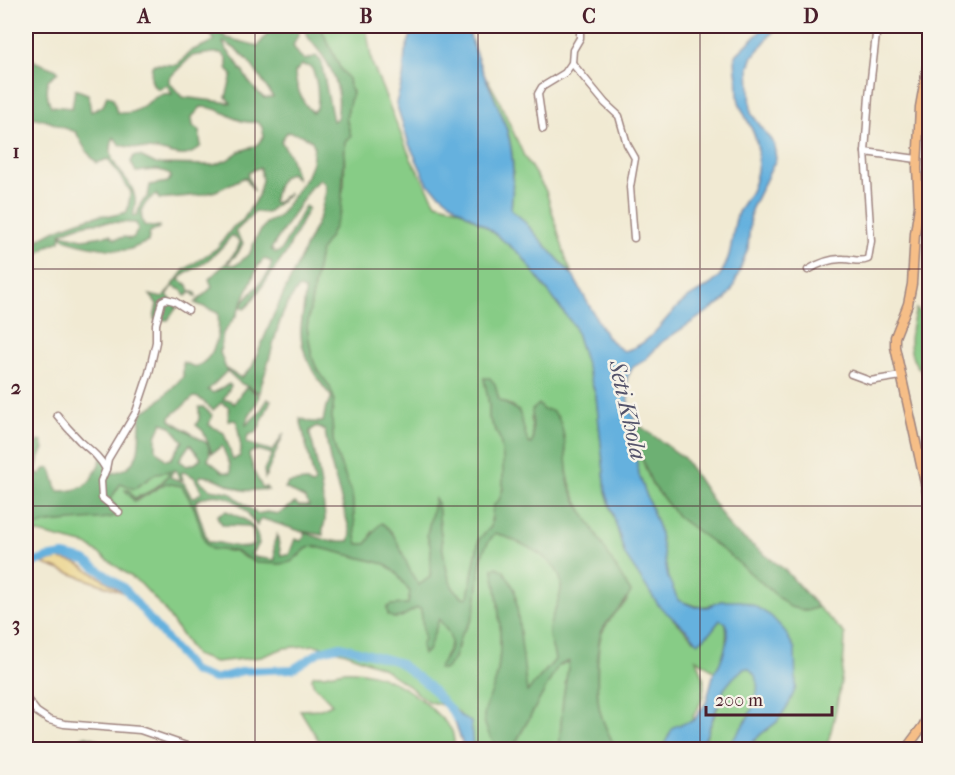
<svg xmlns="http://www.w3.org/2000/svg" width="955" height="775" font-family="'IM FELL French Canon',serif">
  <rect width="100%" height="100%" fill="#f7f3e8"/>
  <filter id="ink" filterUnits="userSpaceOnUse"><feTurbulence type="fractalNoise" baseFrequency=".0167" numOctaves="2"/><feDisplacementMap in="SourceGraphic" scale="12" xChannelSelector="R" yChannelSelector="G"/><feConvolveMatrix kernelMatrix="1 2 1 2 8 2 1 2 1" color-interpolation-filters="sRGB"/></filter>
  <filter id="wash" filterUnits="userSpaceOnUse"><feTurbulence type="fractalNoise" baseFrequency=".008" numOctaves="4" result="noise"/><feDisplacementMap in="SourceGraphic" scale="24" xChannelSelector="R" yChannelSelector="G"/><feGaussianBlur stdDeviation="1.35" result="paint"/><feColorMatrix in="noise" values="0 0 0 0 0 0 0 0 0 0 0 0 0 0 0 0 0 1.4 0 .05"/><feComposite in="paint" operator="in"/></filter>
  <g filter="url(#wash)">
    <rect width="100%" height="100%" fill="#f1ead3"/>
    <g fill="#87cc86" stroke="#687658" stroke-width="1.5">
      <path d="M320,26H366L372,63L411,159L436,203L459,209L488,228L521,255L574,326L596,396L606,491L625,555L674,620L698,643L710,633L720,620L726,623C728,641 725,658 714,672L706,665L696,659C707,678 707,697 693,716L694,720L686,749H616C611,738 604,727 601,715C596,701 596,643 603,631C609,619 618,610 627,601C621,588 617,574 611,562C592,522 564,497 566,450L531,418L533,440L531,444L528,443L514,407L499,400L497,393L484,379L489,404V418L500,439L504,465L502,495L491,519V527L479,539L468,597L465,599C462,596 457,593 454,589C444,576 439,521 438,503L435,499L427,535L431,548L430,577L419,585L407,569L393,534L388,528L372,532L370,539L366,544H358L356,537L352,494L337,456L333,440L332,417L334,398L316,367L312,357L307,327L320,251L334,227L344,186L345,142L351,136L346,118L352,92L349,87L348,78L341,70Z"/>
      <path d="M488,80L499,100L524,156L546,191L567,262L573,276L521,218L511,210C514,184 515,155 507,129C501,113 493,97 488,80Z"/>
      <path d="M916,309L921,313L929,312V387C928,376 924,374 917,366C905,349 911,327 916,309Z"/>
      <path d="M632,434L652,484L678,517L807,611L818,607L845,634C844,673 837,712 826,749H746L761,734L777,722L721,601C702,610 696,607 678,600L668,578L659,529L639,475Z"/>
      <path d="M161,470L170,471C163,484 148,494 134,498L126,491L137,501L166,483L182,486L198,515L205,543L225,551H235L245,558L280,564L299,556L306,549L313,546L385,564L397,574L410,592L408,604L391,605L387,607L388,615L394,618L401,617L417,608L421,609L424,638L421,646L435,631L439,618L450,634L452,641L439,669L458,648L460,637L472,619L481,557L487,541L496,533C518,542 565,559 561,589C560,603 548,620 549,633C549,642 554,648 555,660L526,693L515,590L493,569C499,602 503,637 498,670C497,683 490,694 488,706C485,722 490,736 498,749H469L464,720L458,712L453,708L427,701L410,687L381,667L346,653L315,645L284,648L261,657L215,662L195,655L163,608L141,584L87,545L26,530L47,523L117,516L116,508L110,500L121,483C142,491 145,479 161,470Z"/>
      <path d="M739,636L778,683L734,741L724,749L701,750L722,696Z"/>
      <path d="M569,660L563,699L559,749L512,750L558,666Z"/>
      <path d="M344,671C379,669 416,691 439,716C443,720 450,726 452,731C454,736 454,744 455,749H324L300,710L321,709L332,704L313,684L312,678L314,675H324Z"/>
    </g>
    <g fill="#6db073" stroke="#5c684f" stroke-width="1.5" fill-rule="evenodd">
      <path d="M203,26H212L227,38L258,46L272,28V26H302L293,46L299,55L305,60L316,56L321,61L333,121L337,118C342,90 334,68 315,46C309,38 305,35 303,26H320L341,70L348,78L349,87L352,92L346,118L351,136L345,142L341,212L329,238L320,251L307,327L312,357L316,367L330,387L334,398L332,417L333,440L337,456L352,494L356,537L358,544H366C373,536 373,529 382,523C402,537 403,566 419,585L430,577L431,548L427,535L435,499L438,503C439,521 444,576 454,589C456,592 461,596 465,598L468,597L479,539L491,527L493,506L499,500L503,489V458L500,439L489,418V404L484,378H490L495,384L499,400L519,411L528,443L531,444L533,440L532,410L539,404L543,410C569,405 565,465 568,480C572,497 582,511 591,525C604,548 617,570 631,592C624,607 607,617 601,633C596,647 596,697 600,711C603,724 610,737 616,749H559L563,699L569,661L558,666L512,749H498C492,740 483,727 484,715C486,701 496,686 498,671C503,638 499,602 493,570L497,567L504,571L515,590L527,692L555,660C554,649 549,642 549,633C548,620 560,603 561,589C565,559 518,542 496,533C471,556 484,589 472,618C470,625 462,630 460,638C455,653 457,659 444,670L438,669C454,644 456,642 439,619L428,651L423,654L421,646L424,638L421,609L417,608L401,617L394,618L388,615L387,608L391,605L408,604L410,592L397,574L385,564L313,546L306,549L291,562L280,564L256,563L235,551L211,549L205,543L194,507L182,486L166,483L134,501L125,490H129L134,498C148,495 165,484 170,471L157,473L134,489L121,483L110,500L115,505L118,515L109,518L47,523L26,529V431L33,446L39,441L42,442L44,449L38,460L36,471L39,475L45,469L50,468L52,472L57,489L59,491C88,492 94,479 103,454H107L110,457L112,474C116,471 122,471 126,468C146,456 136,430 142,412L155,405L183,377V362L195,367C216,359 220,334 218,313L195,303L212,287L209,279L225,264L236,265L250,253L256,238L266,223L277,218L282,212L307,176L312,162L314,146L312,141L302,135L287,132L281,141L290,156L297,179L290,173C277,179 276,191 273,203L278,202L288,193L289,194L267,213L255,212L235,232L243,243L238,253L229,262H227L237,250L240,242L232,235C223,247 212,258 199,266C190,272 187,270 179,280L188,285L190,291L196,293V297L191,292L186,296L184,295L183,291L173,286L167,295L177,307L168,320L154,319L157,304L150,295L163,298L184,270L217,248L233,227L243,220L258,196L262,180L260,168L255,169L248,173V177L254,191L245,177L216,191L201,195L159,199L156,194C145,202 137,211 144,225L152,227L159,226V228L150,232L148,242C140,244 134,249 126,250C115,251 68,244 61,236L62,234L83,239L110,235L115,239L125,237L130,239L134,237L138,229L136,223C105,222 91,219 61,233L60,241L48,246L26,264V251C32,247 37,240 44,236C57,229 99,211 111,216L127,212L131,192L108,159L97,163C87,154 82,144 76,132C58,127 45,117 26,117V53L36,62L57,70L58,72L48,80C47,90 46,96 51,106L72,108L75,89L88,94L91,112L103,106L107,95L113,98L117,113C122,113 128,113 132,112C146,108 157,90 172,94L167,85L158,89C149,83 151,76 152,66L155,64L177,65L191,51L214,41V39ZM223,42C250,54 257,75 273,97L264,98C255,90 246,80 242,69L240,70C238,58 225,53 223,42ZM213,53H221L227,59V68L232,75L226,97L231,103L182,97L169,82V78L192,56ZM302,65L311,67C317,78 319,95 317,108L313,112C302,105 295,84 295,72ZM201,107C226,107 233,125 258,122L262,127L264,136L256,146L240,151L227,160L214,165L156,164L140,156H134L131,162L136,172C148,171 161,166 171,176L168,182L150,185L148,196L141,203L137,215L133,217C134,211 136,204 135,198C131,172 101,167 114,137L119,144L124,146C135,148 146,149 157,150C174,153 185,162 201,146L199,131L193,126L192,117ZM320,179L325,184L326,191L320,216L274,314L252,367L241,378L226,369L220,352L223,333L236,316L258,266L264,259L272,262L268,274L242,304V308L244,309L248,306L286,253L307,211L308,208L305,206L281,251L276,253L271,249L310,188ZM299,288L305,290C305,302 302,315 301,328C299,351 316,379 331,396V400L326,406L323,422H311L300,418L315,483L312,485L305,481L288,483L285,488L306,499L309,506H299L295,503L279,514L267,512L257,514L229,492L210,489L199,480L200,476C216,475 228,487 243,490C252,492 260,488 268,490L266,487H262L255,474L249,455L251,452L259,450L272,454L264,470L265,478L284,433L273,451L246,443L248,435L257,432L271,400L268,399L260,412L246,425C246,414 258,407 259,395L247,387L241,393L234,404L230,400H223L231,386L229,384L213,393L208,390L227,371L240,383L260,393L262,382C274,352 276,312 299,288ZM194,397L199,398L213,410L221,403L229,407L228,421L234,420L237,422L241,449L240,456L233,460L224,433L209,425L212,415L203,407H199V419L196,425L203,431L212,453L222,446L230,465L231,473L223,472L208,460L210,454L208,444L170,420V417ZM162,423L170,426L183,441L171,459L166,460L156,450V437ZM317,426L325,431L330,460L351,535L349,541H329L303,532L305,536L301,541L295,539L289,555H281L277,535L274,543L275,560L254,557L251,554L259,544C257,523 244,518 226,511L218,515V519L223,525L248,526L253,530L254,544C241,552 222,541 208,542L196,506V501C213,491 232,495 245,510C250,515 252,521 257,526L258,522L263,519L300,531L323,535C321,528 326,524 325,517C322,490 318,461 310,435V431ZM190,444L201,458L196,463L187,466L179,460ZM174,470L177,471L179,479L183,480L181,473L184,472L194,477L202,492L195,497L191,496L184,483L170,477Z"/>
      <path d="M636,423L684,458L731,529L785,570L818,607L807,611L790,607L728,554L678,517L652,484L632,434Z"/>
      <path d="M86,736L96,739L105,749H81L79,745L81,738Z"/>
    </g>
    <path fill="#eeda9e" stroke="#9c7c64" stroke-width="1.5" d="M59,559L77,563L125,593L41,563Z"/>
    <g fill="#65b1de" stroke="#586884" stroke-width="1.5">
      <path d="M414,26H468C475,63 496,95 507,131C515,156 513,184 511,210L521,218L573,276L605,334L615,345L624,351C653,344 662,319 683,302C696,290 713,288 722,272C733,254 731,234 737,215C740,206 747,199 751,191C756,181 759,163 758,151C757,134 746,120 740,105C736,95 739,87 737,78C736,70 734,63 736,55L766,26H778L753,56L749,67L751,113L774,144L776,159L751,210L748,248L733,288L725,300L662,342L645,360L633,367L627,378L628,403L636,423L632,434L639,475L659,529L668,577L678,600L695,607H707L721,601H741L753,605L771,616L784,630L795,649L796,687L789,704L777,722L761,734L746,749H724C739,736 774,686 748,668L743,669L733,678L724,689L701,749H662L673,727L694,720L706,703L714,672L719,665L724,652L728,637L726,623L720,620L710,633L698,643L689,632L659,606L625,555L606,491L596,396L574,326L521,255L488,228L459,209L428,184L409,144L396,103L403,78L405,52Z"/>
      <path d="M451,710L471,722L473,749H463V745Z"/>
    </g>
    <g fill="none" stroke-linecap="round" stroke-linejoin="round">
      <path stroke="#65b1de" stroke-width="1.5" d="M391,26L413,33"/>
      <path stroke="#65b1de" stroke-width="8" d="M26,566L46,558L64,555L85,560L124,588L194,672L214,679L243,671L293,669L321,651L341,646L398,662L428,685L451,710L456,718"/>
    </g>
  </g>
  <g filter="url(#ink)">
    <g fill="none" stroke-linecap="round" stroke-linejoin="round">
      <defs>
        <g id="minor">
          <path d="M877,26L869,96L865,152L917,159"/>
          <path d="M572,63L605,103L619,116L627,144L635,158L630,187L634,238"/>
          <path d="M543,129L538,94L542,87L565,73L572,63L573,50L580,38V26"/>
          <path d="M808,270C819,263 830,258 844,259C853,259 859,263 868,259L871,241L865,152"/>
          <path d="M851,374L870,381L901,376"/>
          <path d="M57,415C64,424 72,433 80,441C90,450 99,456 106,469L101,481L102,498L119,512"/>
          <path d="M106,469L108,459L136,412L149,373L156,342V324L162,301L166,299L174,301L188,310"/>
          <path d="M26,698L37,712L49,720L64,724L140,730L198,750"/>
        </g>
        <g id="major">
          <path d="M930,51L920,107L917,168L919,206L915,233L912,284L908,304L895,337V347L930,506"/>
          <path d="M905,750L923,726L930,712"/>
        </g>
      </defs>
      <use href="#minor" stroke="#9e847f" stroke-width="9"/>
      <use href="#major" stroke="#9e847f" stroke-width="11"/>
      <use href="#minor" stroke="#fff" stroke-width="6"/>
      <use href="#major" stroke="#f6be87" stroke-width="8"/>
    </g>
  </g>
  <path fill="none" stroke="#4a1f2b" stroke-width="1.5" stroke-opacity="0.55" d="M255,26V750M478,26V750M700,26V750M26,269H930M26,506H930"/>
  <g text-anchor="middle" stroke-width="5" stroke-linejoin="round" paint-order="stroke">
    <g font-size="24" font-style="italic" fill="#53526a" stroke="#f7f3e8">
      <text transform="translate(628 410) rotate(77)" y="8">Seti Khola</text>
    </g>
  </g>
  <rect width="955" height="775" fill="none" stroke="#f7f3e8" stroke-width="66"/>
  <path d="M706 706v9h126v-9" fill="none" stroke="#4a1f2b" stroke-width="3"/>
  <text x="715" y="706" font-size="18" fill="#4a1f2b" stroke="#f7f3e8" stroke-width="4.5" paint-order="stroke">200 m</text>
  <rect x="33" y="33" width="889" height="709" fill="none" stroke="#4a1f2b" stroke-width="2"/>
  <g font-size="20" text-anchor="middle" font-weight="bold" fill="#4a1f2b">
    <text x="144" y="23">A</text>
    <text x="366" y="23">B</text>
    <text x="589" y="23">C</text>
    <text x="811" y="23">D</text>
    <text x="16" y="158">1</text>
    <text x="16" y="394">2</text>
    <text x="16" y="631">3</text>
  </g>
</svg>
